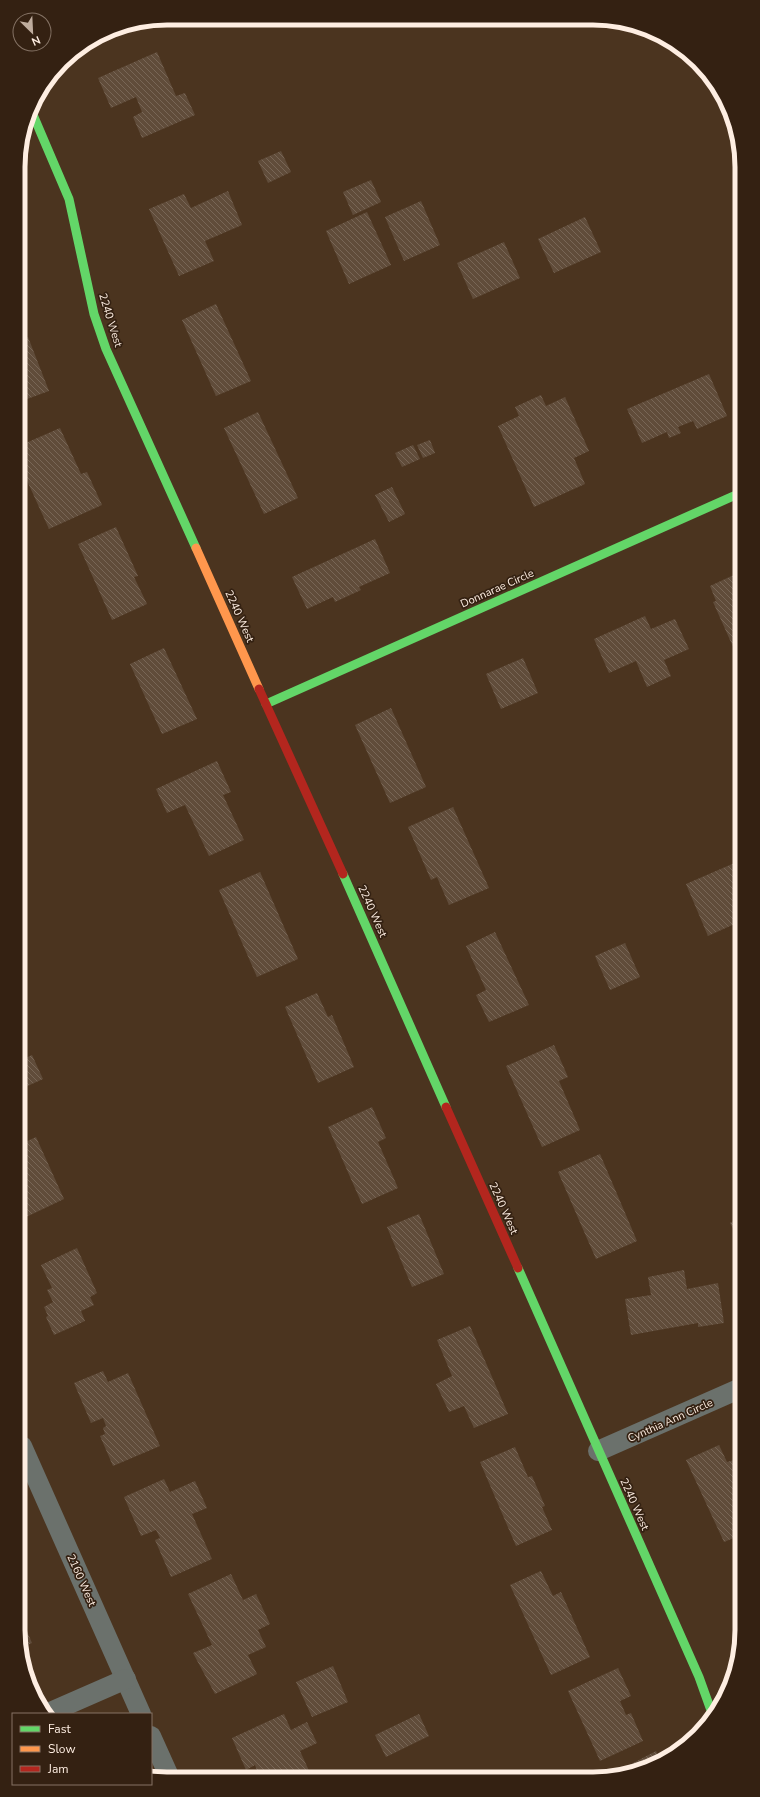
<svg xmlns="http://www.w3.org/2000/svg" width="760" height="1797" font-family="'Nunito Sans',sans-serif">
  <defs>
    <pattern id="building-back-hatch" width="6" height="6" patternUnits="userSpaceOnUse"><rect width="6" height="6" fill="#604c3a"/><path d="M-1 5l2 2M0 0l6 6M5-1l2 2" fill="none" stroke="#786656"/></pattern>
  </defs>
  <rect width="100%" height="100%" fill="#4b341f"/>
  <g fill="url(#building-back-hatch)">
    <path d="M157,52L176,96L185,93L195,115L142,138L133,117L142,112L136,97L111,108L98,78Z"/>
    <path d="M281,151L291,172L268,183L258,161Z"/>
    <path d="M371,180L381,202L353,215L343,192Z"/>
    <path d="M228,191L242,225L205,241L214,261L179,276L149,209L184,194L191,208Z"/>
    <path d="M421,201L440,245L404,261L385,217Z"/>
    <path d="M367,212L391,265L349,284L326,231Z"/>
    <path d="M585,217L601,252L554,273L538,239Z"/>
    <path d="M504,242L520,278L473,299L457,263Z"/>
    <path d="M216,304L251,381L216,396L182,320Z"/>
    <path d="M28,337L49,391L19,402V341Z"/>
    <path d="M709,374L727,416L697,429L693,421L678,427L681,433L669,438L667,432L642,443L627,409Z"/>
    <path d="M541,395L546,406L565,397L589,451L574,458L585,484L534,507L498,426L519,416L515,407Z"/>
    <path d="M258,412L298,498L264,514L224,428Z"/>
    <path d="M60,428L81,474L87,472L102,505L49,529L19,463V446Z"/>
    <path d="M430,440L435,453L423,458L417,445Z"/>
    <path d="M413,445L420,459L402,467L395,453Z"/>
    <path d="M392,487L405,514L389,522L375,495Z"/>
    <path d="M116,527L138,576L134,577L147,604L112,620L78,544Z"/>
    <path d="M375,539L390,573L359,587L361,590L335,602L333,597L307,609L292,577Z"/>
    <path d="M738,573L739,647L734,649L713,602L716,601L710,586Z"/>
    <path d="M20,610L23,619L20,620Z"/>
    <path d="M645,616L651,629L675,619L689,649L664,660L671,676L647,687L636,661L609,673L594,639Z"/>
    <path d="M164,648L197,719L162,734L130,664Z"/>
    <path d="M523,658L538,693L501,709L486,674Z"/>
    <path d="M391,708L426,787L390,803L355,725Z"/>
    <path d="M217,761L231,792L223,795L244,840L209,856L185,805L167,813L156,789Z"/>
    <path d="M453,807L489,888L449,905L437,877L431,880L408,827Z"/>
    <path d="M739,861V922L708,936L686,884Z"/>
    <path d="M260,872L298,959L257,977L219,890Z"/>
    <path d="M495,932L529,1005L489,1022L476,995L486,990L466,946Z"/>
    <path d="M625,943L640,977L610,990L595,956Z"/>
    <path d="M317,993L328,1017L332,1015L354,1067L318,1083L285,1007Z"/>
    <path d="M554,1045L568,1077L559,1081L580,1130L542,1147L506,1066Z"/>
    <path d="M32,1055L43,1079L21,1089V1060Z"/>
    <path d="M372,1107L386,1138L378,1142L398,1188L362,1204L328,1127Z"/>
    <path d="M36,1137L64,1199L22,1219L21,1144Z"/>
    <path d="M600,1154L637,1241L596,1259L558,1172Z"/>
    <path d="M419,1214L444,1274L412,1287L387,1227Z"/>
    <path d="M740,1217V1242L730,1223Z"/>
    <path d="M77,1248L97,1293L90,1297L94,1305L81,1311L85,1321L54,1335L46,1317L48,1316L44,1307L53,1302L47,1290L52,1288L41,1265Z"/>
    <path d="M684,1270L687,1289L718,1283L724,1323L698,1327V1323L631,1335L625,1299L651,1295L648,1277Z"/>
    <path d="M470,1326L508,1414L474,1428L464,1406L449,1412L436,1384L452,1376L437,1340Z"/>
    <path d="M103,1371L108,1382L128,1373L160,1446L113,1466L100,1436L105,1434L103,1428L106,1426L103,1418L91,1423L74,1383Z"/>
    <path d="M719,1445L727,1462L741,1458V1535L724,1542L686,1460Z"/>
    <path d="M515,1447L528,1477L532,1476L545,1506L542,1507L552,1530L516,1546L480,1462Z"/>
    <path d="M164,1479L170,1492L195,1481L207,1508L192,1514L212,1559L171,1577L155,1540L160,1538L156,1530L141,1536L124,1497Z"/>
    <path d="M541,1571L553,1596L561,1592L590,1657L551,1675L510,1585Z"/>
    <path d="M231,1574L243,1600L256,1594L270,1624L258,1630L266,1647L248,1655L257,1674L215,1694L193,1653L212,1645L188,1594Z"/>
    <path d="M23,1622L32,1643L23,1647Z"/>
    <path d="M333,1666L348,1702L312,1717L296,1682Z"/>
    <path d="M618,1668L631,1696L620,1701L626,1715L631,1713L643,1741L600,1761L568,1691Z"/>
    <path d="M284,1714L291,1730L307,1722L317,1743L300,1751L311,1775L259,1776L255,1765L246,1770L232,1738Z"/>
    <path d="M419,1714L429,1736L386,1757L375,1735Z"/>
    <path d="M656,1751L661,1761L631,1774H617L616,1772Z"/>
  </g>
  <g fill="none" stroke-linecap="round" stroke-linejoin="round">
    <g stroke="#6b716c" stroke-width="20">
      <path d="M22,1446L141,1714"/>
      <path d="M598,1451L741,1388"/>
      <path d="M46,1714L126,1679"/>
      <path d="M151,1736L169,1776"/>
    </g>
    <g stroke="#63d668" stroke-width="9">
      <path d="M31,110L69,199L94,314L106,349L196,548"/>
      <path d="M266,704L738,494"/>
      <path d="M343,874L446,1107"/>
      <path d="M518,1268L699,1677L713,1716"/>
    </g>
    <path stroke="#ff974d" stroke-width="9" d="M196,548L259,689"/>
    <g stroke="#b3261e" stroke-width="9">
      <path d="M259,689L343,874"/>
      <path d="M446,1107L518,1268"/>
    </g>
  </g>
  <g text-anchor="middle" stroke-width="3.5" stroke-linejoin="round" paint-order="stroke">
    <g font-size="11" fill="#feeee2" stroke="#342112">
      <text transform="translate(111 320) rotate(73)" y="4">2240 West</text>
      <text transform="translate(497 588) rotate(-24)" y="4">Donnarae Circle</text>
      <text transform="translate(240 616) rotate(66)" y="4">2240 West</text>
      <text transform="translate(373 911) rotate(66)" y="4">2240 West</text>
      <text transform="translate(504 1208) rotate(66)" y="4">2240 West</text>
      <text transform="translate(670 1420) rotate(-24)" y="4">Cynthia Ann Circle</text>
      <text transform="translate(635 1504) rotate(66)" y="4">2240 West</text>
      <text transform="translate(82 1580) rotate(66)" y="4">2160 West</text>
    </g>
  </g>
  <path d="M0 0H760V1797H0ZM167 25H593A142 142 0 0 1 735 167V1630A142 142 0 0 1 593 1772H167A142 142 0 0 1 25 1630V167A142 142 0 0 1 167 25Z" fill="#342112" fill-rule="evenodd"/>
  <path fill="none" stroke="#feeee2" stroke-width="5" d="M167 25H593A142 142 0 0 1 735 167V1630A142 142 0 0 1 593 1772H167A142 142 0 0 1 25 1630V167A142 142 0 0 1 167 25Z"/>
  <rect x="12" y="1713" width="140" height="72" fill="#342112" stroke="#857365"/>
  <rect x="20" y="1726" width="20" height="6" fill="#63d668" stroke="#857365"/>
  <text x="48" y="1733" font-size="12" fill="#feeee2">Fast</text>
  <rect x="20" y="1746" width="20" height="6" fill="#ff974d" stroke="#857365"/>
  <text x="48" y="1753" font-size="12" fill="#feeee2">Slow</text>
  <rect x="20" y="1766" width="20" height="6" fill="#b3261e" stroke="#857365"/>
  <text x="48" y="1773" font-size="12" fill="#feeee2">Jam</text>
  <g transform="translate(32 32) rotate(156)"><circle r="19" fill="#342112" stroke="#857365"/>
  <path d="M0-3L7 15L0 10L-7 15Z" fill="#bfad9e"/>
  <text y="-6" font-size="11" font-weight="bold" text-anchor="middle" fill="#feeee2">N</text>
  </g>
</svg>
